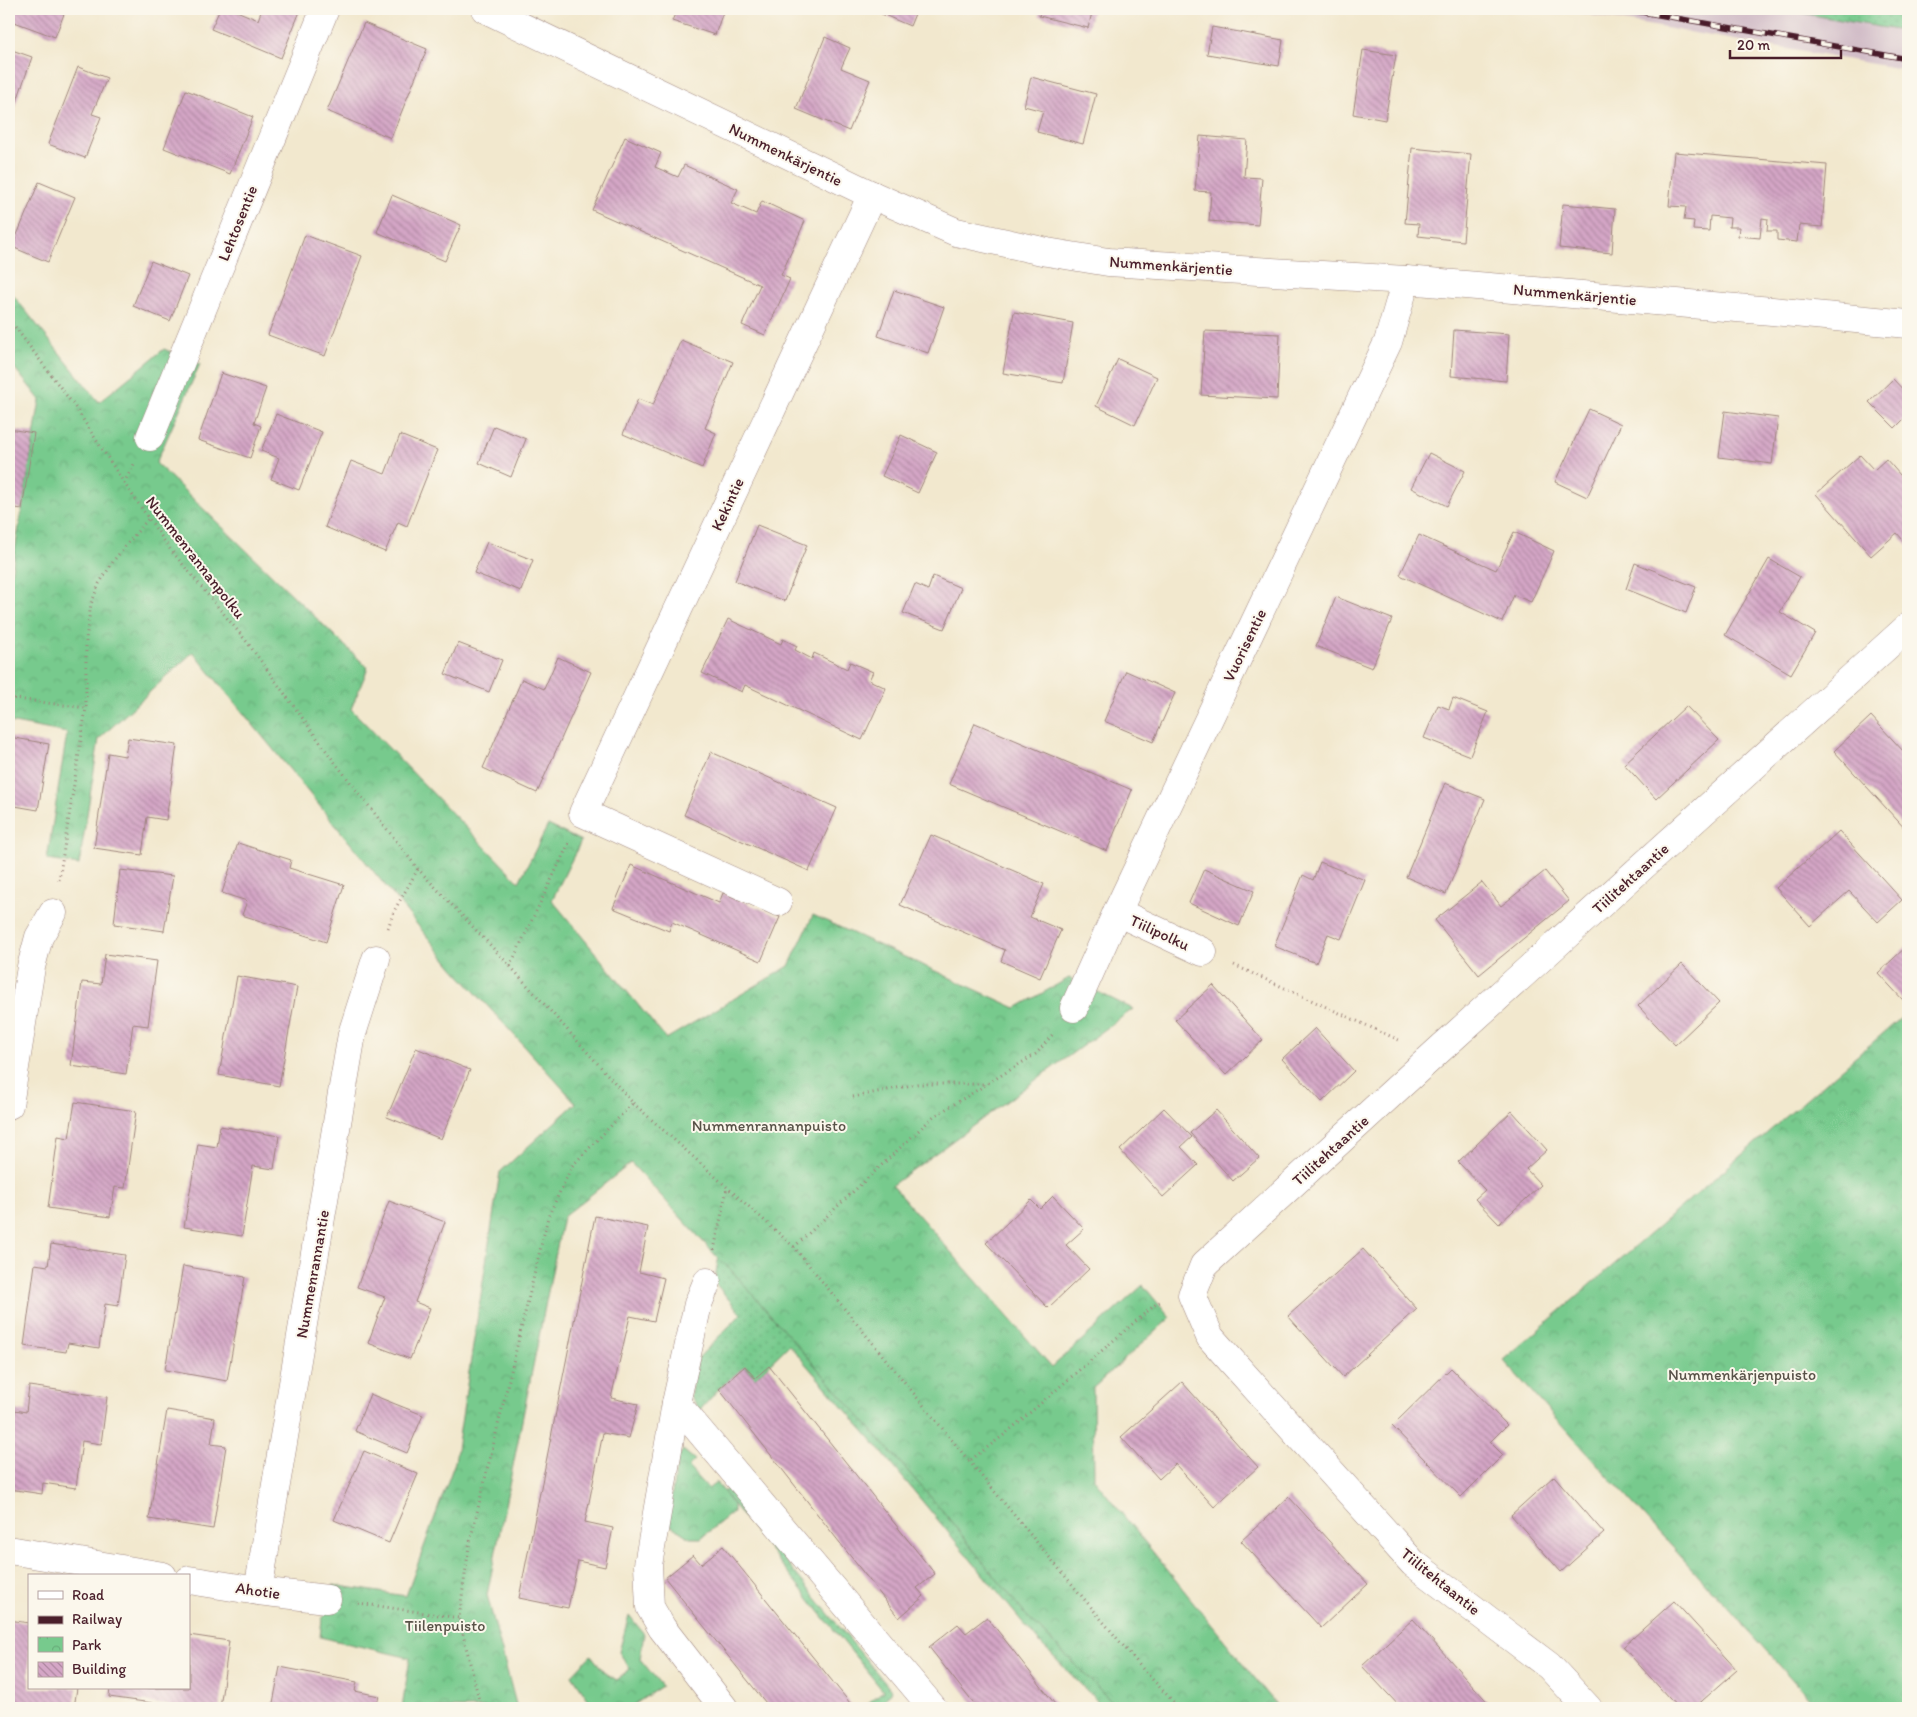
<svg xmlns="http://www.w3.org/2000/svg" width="1917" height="1717" font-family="Itim,sans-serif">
  <defs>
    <pattern id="grass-dots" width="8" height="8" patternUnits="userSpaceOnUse" patternTransform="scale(1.25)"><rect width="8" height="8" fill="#77ca8d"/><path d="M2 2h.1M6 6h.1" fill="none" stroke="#68ad7a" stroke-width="1.8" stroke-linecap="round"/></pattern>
    <pattern id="park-crowns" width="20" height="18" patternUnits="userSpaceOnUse" patternTransform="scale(1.25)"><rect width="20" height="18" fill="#77ca8d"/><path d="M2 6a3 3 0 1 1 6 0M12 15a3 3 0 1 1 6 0" fill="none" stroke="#68ad7a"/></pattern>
    <pattern id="building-back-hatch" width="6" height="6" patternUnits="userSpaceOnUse" patternTransform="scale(1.25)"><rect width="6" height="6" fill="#d4a6c6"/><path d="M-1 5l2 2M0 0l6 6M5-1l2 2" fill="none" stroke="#ae87a1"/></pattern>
  </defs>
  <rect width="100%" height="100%" fill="#fbf7ec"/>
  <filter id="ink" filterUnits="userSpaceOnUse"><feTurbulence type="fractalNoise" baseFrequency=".02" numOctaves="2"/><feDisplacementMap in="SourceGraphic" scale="10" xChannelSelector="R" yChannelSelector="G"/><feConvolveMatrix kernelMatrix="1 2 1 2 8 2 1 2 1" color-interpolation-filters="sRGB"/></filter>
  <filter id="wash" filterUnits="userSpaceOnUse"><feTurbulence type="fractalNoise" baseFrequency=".0096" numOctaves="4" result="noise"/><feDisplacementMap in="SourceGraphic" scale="20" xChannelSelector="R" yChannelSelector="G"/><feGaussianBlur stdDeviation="1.12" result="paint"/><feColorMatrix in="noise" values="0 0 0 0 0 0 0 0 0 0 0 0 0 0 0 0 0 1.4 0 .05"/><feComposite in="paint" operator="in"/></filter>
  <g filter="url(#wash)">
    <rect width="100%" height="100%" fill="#f2e8ce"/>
    <path fill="#d2bdc8" d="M1555,9H1779L1908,32V70Z"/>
    <g fill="url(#grass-dots)" stroke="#60745c">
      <path d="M1779,9H1893L1908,12V32Z"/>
      <path d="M729,1205L1166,1708H1104L1038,1641L870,1438L789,1345L755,1378L745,1366L719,1389L700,1410L690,1396L698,1358L741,1314L714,1282Z"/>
      <path d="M734,1484L766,1525L761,1531L891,1690C886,1702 875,1708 862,1708L883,1691L723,1492Z"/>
    </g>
    <g fill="url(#park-crowns)" stroke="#60745c">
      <path d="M9,290L99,402L164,349L200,364L156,463L368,668L351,709L519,882L548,825L581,841L552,900L666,1039L789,966L813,915L1016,1008L1069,978L1133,1009L892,1185L1052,1367L1143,1285L1170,1318L1093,1388L1094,1479L1279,1708H1118L1024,1613L941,1509L732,1271L718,1258L631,1163L563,1217L487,1595L517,1708H402L410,1658L320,1637L322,1619L330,1609L333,1585L406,1596L455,1462L500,1172L576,1103L453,968L193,652L99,739L79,865L47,860L67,733L9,722V587L40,400L9,361Z"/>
      <path d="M1908,1012V1708H1818L1503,1360Z"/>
      <path d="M683,1450L695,1460L688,1467L708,1489L717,1482L733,1505V1512L701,1538H690L667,1523L678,1457Z"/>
      <path d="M629,1615L644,1634L640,1659L662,1686L629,1708H594L572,1675L591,1655L606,1674L617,1680L630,1669L619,1652Z"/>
    </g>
    <g id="blocks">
      <g fill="url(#building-back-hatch)">
        <path d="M9,9H66L55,37L9,20Z"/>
        <path d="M220,9H232L258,20L262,9H301L281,58L211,29Z"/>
        <path d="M677,9H724L715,35L672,21Z"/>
        <path d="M870,9H917L910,26Z"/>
        <path d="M1041,9H1093L1088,28L1039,16Z"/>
        <path d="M364,23L427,49L391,138L327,111Z"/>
        <path d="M1212,27L1283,40L1279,66L1207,54Z"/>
        <path d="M825,37L850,48L841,68L870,80L849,131L796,109Z"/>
        <path d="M9,49L32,57L9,124Z"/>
        <path d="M1363,50L1396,55L1385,120L1353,114Z"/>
        <path d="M78,67L107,78L92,114L101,117L85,158L48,144Z"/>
        <path d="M1031,77L1096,94L1083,144L1037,132L1043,111L1024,106Z"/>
        <path d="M186,90L253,117L230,174L164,148Z"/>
        <path d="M1200,136L1247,140L1244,177L1262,178L1258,225L1209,221L1211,192L1195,191Z"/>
        <path d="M625,137L661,153L655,167L678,177L684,165L738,189L731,203L756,214L762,201L805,221L781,275L790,279L765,335L742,325L760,285L592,210Z"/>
        <path d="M1412,148L1471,154L1463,241L1418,236L1419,224L1405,223Z"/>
        <path d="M1674,152L1827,165L1822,227L1799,225L1797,242L1777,240V231H1767L1768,219L1762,218L1760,238L1738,236L1739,227H1729L1730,218L1710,216L1709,231L1693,230L1694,221L1684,220L1686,207L1669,206Z"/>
        <path d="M39,182L75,197L48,262L12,247Z"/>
        <path d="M392,195L461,225L445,261L377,232Z"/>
        <path d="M1563,204L1615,209L1612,253L1559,248Z"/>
        <path d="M305,235L362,256L325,356L268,335Z"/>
        <path d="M1907,254L1908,255V277H1905Z"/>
        <path d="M151,261L188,276L170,321L133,306Z"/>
        <path d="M894,290L944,307L928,353L878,336Z"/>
        <path d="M1014,312L1073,323L1063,383L1003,373Z"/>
        <path d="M1454,330L1509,334L1506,381L1451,376Z"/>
        <path d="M1205,331L1280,334L1277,399L1201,395Z"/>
        <path d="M681,340L733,362L705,428L716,433L702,468L623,434L638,399L653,405Z"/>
        <path d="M1118,359L1157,377L1135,425L1096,406Z"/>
        <path d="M221,373L266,388L254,423L261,426L250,458L198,440Z"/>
        <path d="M1893,379L1908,395V415L1895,428L1869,402Z"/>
        <path d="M1589,409L1621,424L1587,497L1555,482Z"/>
        <path d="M1725,411L1778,418L1772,464L1719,457Z"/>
        <path d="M276,414L322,432L299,490L271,479L279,458L261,451Z"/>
        <path d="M494,426L526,439L511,477L479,463Z"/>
        <path d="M9,429L34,433L22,509L9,507Z"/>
        <path d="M400,435L437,450L407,526L398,522L385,552L325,527L351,461L385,474Z"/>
        <path d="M901,435L937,452L918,493L882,476Z"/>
        <path d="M1429,453L1465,471L1447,506L1411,488Z"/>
        <path d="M1860,455L1874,470L1886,459L1908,484V546L1897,533L1871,556L1816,494Z"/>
        <path d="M757,525L807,545L785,601L735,581Z"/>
        <path d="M1514,532L1554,551L1531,602L1514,595L1502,622L1400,575L1419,535L1496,570Z"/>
        <path d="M487,542L533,560L521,591L474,573Z"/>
        <path d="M1769,559L1800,577L1780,612L1815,633L1791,674L1725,635Z"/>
        <path d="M1635,563L1696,587L1686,613L1626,589Z"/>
        <path d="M933,576L961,588L944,629L903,613L915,584L928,590Z"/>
        <path d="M1336,597L1392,619L1372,668L1316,646Z"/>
        <path d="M728,619L781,644L783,639L797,646L795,650L812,659L814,653L847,669L850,662L873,672L869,680L886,688L862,740L745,685L742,692L702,673Z"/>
        <path d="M458,643L502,660L489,692L445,674Z"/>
        <path d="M558,657L591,672L537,793L483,768L522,679L544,689Z"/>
        <path d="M1126,671L1175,693L1153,742L1104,721Z"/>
        <path d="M1453,698L1488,712L1470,756L1424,738L1438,705L1449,709Z"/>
        <path d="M1686,706L1719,740L1656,799L1624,764Z"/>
        <path d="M1871,716L1904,752L1908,748V832L1834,751Z"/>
        <path d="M975,723L1132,790L1107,851L949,784Z"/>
        <path d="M9,737L49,744L38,810L9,805Z"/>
        <path d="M128,738L177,745L166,820L147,817L142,855L94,848L108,753L125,756Z"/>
        <path d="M711,752L837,808L809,871L684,815Z"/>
        <path d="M1445,783L1485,799L1446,894L1406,877Z"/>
        <path d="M1839,831L1902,900L1878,922L1849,891L1810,926L1776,888Z"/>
        <path d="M931,835L1044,884L1030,917L1061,930L1040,978L1001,961L1005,950L900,905Z"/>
        <path d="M238,843L291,860L289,868L344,885L326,942L242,915L247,901L222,893Z"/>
        <path d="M1320,862L1365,880L1341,939L1328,934L1316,963L1274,946L1303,875L1313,880Z"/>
        <path d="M631,865L719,903L723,893L780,917L761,961L672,922L669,931L613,908Z"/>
        <path d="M1204,869L1254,891L1239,926L1189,903Z"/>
        <path d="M120,870L173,876L164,931L114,924Z"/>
        <path d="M1545,871L1569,901L1479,975L1435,920L1482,882L1501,906Z"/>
        <path d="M1908,945V996L1903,1000L1878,973Z"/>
        <path d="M105,954L157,961L148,1026L133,1024L126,1074L71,1066L82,982L101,984Z"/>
        <path d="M1682,964L1719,1003L1675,1045L1638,1006Z"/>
        <path d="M237,976L297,987L279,1086L219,1075Z"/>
        <path d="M1213,985L1263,1040L1226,1075L1175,1020Z"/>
        <path d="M1315,1028L1354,1071L1322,1102L1282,1059Z"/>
        <path d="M416,1048L470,1070L441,1139L387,1117Z"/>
        <path d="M75,1102L136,1111L125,1188L115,1187L110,1217L48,1208L58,1136L69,1138Z"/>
        <path d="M1164,1108L1192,1137L1181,1147L1198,1165L1163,1197L1120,1150Z"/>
        <path d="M1216,1110L1259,1158L1233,1181L1190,1133Z"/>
        <path d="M1512,1111L1547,1150L1526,1169L1541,1185L1499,1224L1475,1199L1485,1190L1458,1162Z"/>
        <path d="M220,1126L279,1136L274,1169L253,1166L242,1236L184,1227L198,1144L217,1147Z"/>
        <path d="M1053,1196L1084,1229L1066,1245L1089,1269L1048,1308L986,1243L1031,1200L1040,1209Z"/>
        <path d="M389,1201L445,1222L415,1302L430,1308L410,1359L368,1343L385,1297L357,1287Z"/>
        <path d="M595,1216L648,1227L639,1272L664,1278L654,1321L630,1316L611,1398L638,1404L629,1438L603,1433L585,1522L613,1528L605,1567L578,1561L568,1608L519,1598Z"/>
        <path d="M51,1244L125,1255L118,1306L105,1304L99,1348L68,1343L66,1352L24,1346L35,1264L48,1266Z"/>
        <path d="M1363,1249L1417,1309L1343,1377L1288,1316Z"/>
        <path d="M183,1266L245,1277L227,1381L165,1370Z"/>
        <path d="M745,1366L755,1378L769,1366L935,1574L917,1588L924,1596L899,1618L719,1389Z"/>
        <path d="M1451,1368L1507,1425L1490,1442L1503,1455L1461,1497L1392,1426Z"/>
        <path d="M1182,1382L1258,1467L1214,1507L1175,1464L1159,1479L1121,1437Z"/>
        <path d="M29,1386L107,1397L101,1444L82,1441L76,1488L43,1483L42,1494L9,1489V1454L15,1410L26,1412Z"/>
        <path d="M370,1394L423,1415L407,1453L355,1431Z"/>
        <path d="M167,1410L215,1418L211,1444L226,1446L213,1529L149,1519Z"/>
        <path d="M364,1451L418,1474L389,1543L334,1520Z"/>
        <path d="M1554,1476L1604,1533L1561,1572L1511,1515Z"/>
        <path d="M1289,1497L1368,1584L1321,1628L1241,1541Z"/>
        <path d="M723,1546L854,1708H770L665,1578L693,1555L701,1564Z"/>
        <path d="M1674,1601L1737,1670L1694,1708H1678L1623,1647Z"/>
        <path d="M987,1617L1058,1708H977L929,1647L958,1624L966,1633Z"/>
        <path d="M1413,1619L1492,1707L1490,1708H1401L1362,1666Z"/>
        <path d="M9,1620L29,1623V1688H77L74,1708H9Z"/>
        <path d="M189,1635L229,1641L220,1708H188L109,1697L110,1688H189Z"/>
        <path d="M280,1667L357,1682L355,1691L379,1696L376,1708H272Z"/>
      </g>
    </g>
  </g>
  <g filter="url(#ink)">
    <use href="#blocks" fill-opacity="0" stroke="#9e847c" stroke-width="1"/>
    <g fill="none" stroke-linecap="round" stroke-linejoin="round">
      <defs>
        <g id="minor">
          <path d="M485,9L872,195L956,232L1047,252L1108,262L1406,280L1772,311L1908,324"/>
          <path d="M150,437L325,9"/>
          <path d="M778,902L583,813L872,195"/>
          <path d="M1117,912L1203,952"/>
          <path d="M1074,1008L1117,912L1388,342L1406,280"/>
          <path d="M9,1105L31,967L39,937L53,913"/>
          <path d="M707,1282L698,1304L676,1403L648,1565L650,1607L662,1628L724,1708"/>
          <path d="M676,1403L933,1708"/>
          <path d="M9,1550L163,1576"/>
          <path d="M189,1580L258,1591L327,1599"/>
          <path d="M258,1591L352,1034L376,959"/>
          <path d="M1588,1708L1549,1666L1413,1563L1210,1337L1192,1295L1204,1265L1438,1051L1908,627"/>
        </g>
      </defs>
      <use href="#minor" stroke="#9e847c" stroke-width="29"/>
      <g stroke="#9e847c" stroke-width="3" stroke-dasharray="1 4" stroke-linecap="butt">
        <path d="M9,319L75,407L124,483L170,549L247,642L333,760L418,869L510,966L633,1103L572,1166L548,1217L469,1546L459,1618L481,1708"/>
        <path d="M124,483L134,464"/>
        <path d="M9,698L86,708"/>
        <path d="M59,880L86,708V639L91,604L99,584L114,560L148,519"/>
        <path d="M388,928L394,911L418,869"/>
        <path d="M1234,965L1401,1041"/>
        <path d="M510,966L569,843"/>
        <path d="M853,1097L917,1084H987"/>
        <path d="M633,1103L794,1247L969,1461L1004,1435L1157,1303L1160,1302"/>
        <path d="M794,1247L933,1117L1036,1054L1053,1034"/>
        <path d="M714,1250L727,1188"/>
        <path d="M969,1461L1141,1667L1179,1708"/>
        <path d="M358,1603L459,1618"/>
      </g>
      <use href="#minor" stroke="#fff" stroke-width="28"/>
      <defs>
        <path id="rail" d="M1625,9L1908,59"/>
      </defs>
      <use href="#rail" stroke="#4a1f2b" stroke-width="5.5"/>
      <use href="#rail" stroke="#fbf7ec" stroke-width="4" stroke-dasharray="11" stroke-linecap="butt"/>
    </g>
  </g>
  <g text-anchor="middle" stroke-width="4" stroke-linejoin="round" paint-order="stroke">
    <g font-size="16" fill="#4a1f2b" stroke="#fbf7ec">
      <text transform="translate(786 154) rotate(26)" y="6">Nummenkärjentie</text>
      <text transform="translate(237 223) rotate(-68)" y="6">Lehtosentie</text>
      <text transform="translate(1171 265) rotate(4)" y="6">Nummenkärjentie</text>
      <text transform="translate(1575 294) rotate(5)" y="6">Nummenkärjentie</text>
      <text transform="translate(727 504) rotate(-65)" y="6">Kekintie</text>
      <text transform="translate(196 557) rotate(52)" y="6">Nummenrannanpolku</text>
      <text transform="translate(1244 645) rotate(-64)" y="6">Vuorisentie</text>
      <text transform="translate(1630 878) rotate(-42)" y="6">Tiilitehtaantie</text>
      <text transform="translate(1160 932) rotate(25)" y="6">Tiilipolku</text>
      <text transform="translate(1330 1150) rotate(-42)" y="6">Tiilitehtaantie</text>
      <text transform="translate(312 1274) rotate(-80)" y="6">Nummenrannantie</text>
      <text transform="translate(1441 1581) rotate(39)" y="6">Tiilitehtaantie</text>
      <text transform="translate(258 1590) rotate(8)" y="6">Ahotie</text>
    </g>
    <g font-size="16" fill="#585248" stroke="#fbf7ec">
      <text x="769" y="1131">Nummenrannanpuisto</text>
      <text x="1742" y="1380">Nummenkärjenpuisto</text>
      <text x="445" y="1631">Tiilenpuisto</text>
    </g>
  </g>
  <rect width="1917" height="1717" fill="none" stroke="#fbf7ec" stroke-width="30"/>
  <rect x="28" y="1574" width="162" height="115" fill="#fbf7ec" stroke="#b4a19f"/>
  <rect x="38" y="1591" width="25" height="8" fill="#ffffff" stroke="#b4a19f"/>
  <text x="72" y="1600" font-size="15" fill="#4a1f2b">Road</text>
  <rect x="38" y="1616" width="25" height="8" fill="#4a1f2b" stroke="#b4a19f"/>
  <text x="72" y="1624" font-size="15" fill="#4a1f2b">Railway</text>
  <rect x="38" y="1637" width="25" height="15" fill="url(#park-crowns)" stroke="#b4a19f"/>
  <text x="72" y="1650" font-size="15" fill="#4a1f2b">Park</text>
  <rect x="38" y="1662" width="25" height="15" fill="url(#building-back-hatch)" stroke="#b4a19f"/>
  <text x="72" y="1674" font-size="15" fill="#4a1f2b">Building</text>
  <path d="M1730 50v8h111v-8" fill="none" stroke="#4a1f2b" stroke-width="2.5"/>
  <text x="1737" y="50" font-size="15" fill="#4a1f2b" stroke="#fbf7ec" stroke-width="4" paint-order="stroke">20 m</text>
</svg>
